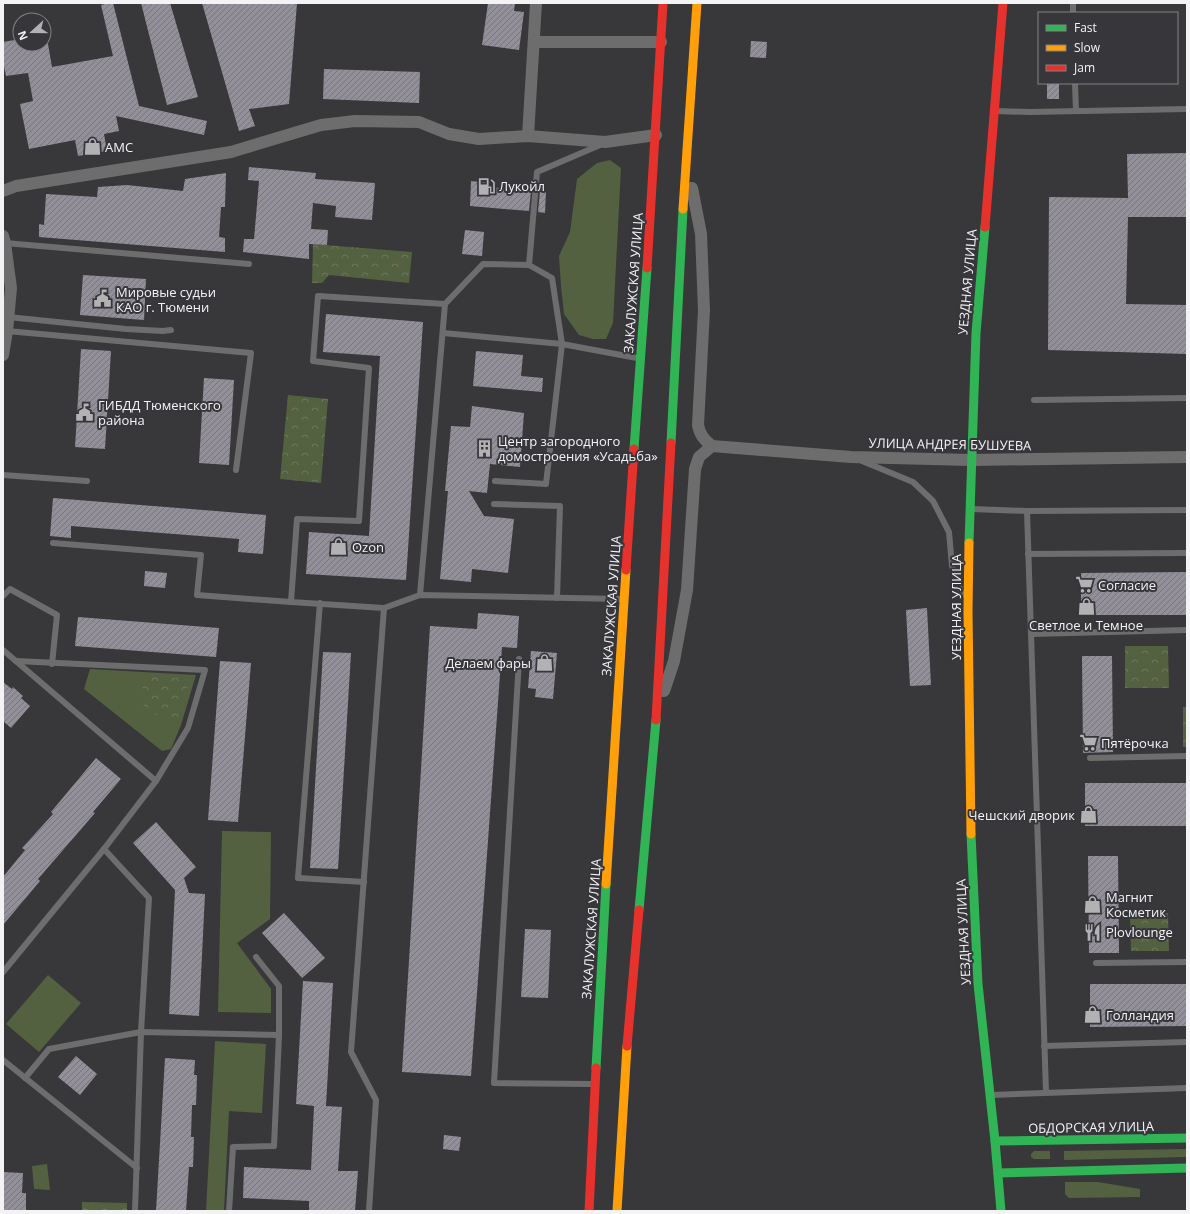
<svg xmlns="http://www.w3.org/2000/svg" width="1190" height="1214" font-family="'Open Sans',sans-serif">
  <defs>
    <pattern id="park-crowns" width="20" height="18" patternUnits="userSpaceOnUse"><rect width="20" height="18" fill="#536140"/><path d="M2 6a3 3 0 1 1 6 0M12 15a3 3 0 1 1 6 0" fill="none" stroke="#6c785c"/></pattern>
    <pattern id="building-hatch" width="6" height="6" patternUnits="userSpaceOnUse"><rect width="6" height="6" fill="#928f99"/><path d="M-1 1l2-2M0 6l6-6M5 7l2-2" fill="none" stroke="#78767d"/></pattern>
  </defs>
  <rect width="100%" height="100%" fill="#38373a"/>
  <g fill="#536140">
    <path d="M610,160L621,168L613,323L606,339H593L579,335L564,314L561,286L559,256L570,232L577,179L597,163Z"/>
    <path d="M90,669L196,675L181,725L171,749L162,751L84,689Z"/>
    <path d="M222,831L271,832L270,919L237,943L271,989V1013L218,1012Z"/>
    <path d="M48,975L81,1003L39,1052L6,1024Z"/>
    <path d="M215,1041L266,1044L262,1113L229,1111L224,1211H206Z"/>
    <path d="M1187,1149V1157L1064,1160V1151Z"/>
    <path d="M1034,1151H1050V1159H1034L1031,1157V1154Z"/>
    <path d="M47,1164L50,1190L34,1189L32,1166Z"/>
    <path d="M1065,1182H1098L1140,1189V1197L1069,1198L1065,1194Z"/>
  </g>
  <g fill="url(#park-crowns)">
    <path d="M313,244L412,252L409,283L329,275L322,283H312Z"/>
    <path d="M288,395L328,399L321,483L280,479Z"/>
    <path d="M1125,646H1168L1169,688H1125Z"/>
    <path d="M142,675L190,679L178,721L144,711Z"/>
    <rect x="1183" y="707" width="4" height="40"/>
    <path d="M1168,913L1169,951H1131L1130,914Z"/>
    <path d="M82,1202L127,1203V1211H82Z"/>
  </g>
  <g fill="url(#building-hatch)">
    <path d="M108,3H113L139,106L207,121L204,135L116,116L119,131L104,134L107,151L78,156L75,140L29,149L20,104L33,101L28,73L6,76L3,62V42L20,39V44H48L52,67L113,56L101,5Z"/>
    <path d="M141,3H170L198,97L167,105Z"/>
    <path d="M202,3H297L289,104L249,109L255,126L239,131Z"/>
    <path d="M488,3H515L514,11L524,12L519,50L482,45Z"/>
    <path d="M751,41L767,42L766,58L750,57Z"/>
    <path d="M324,69L420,72L419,103L323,99Z"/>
    <rect x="1047" y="84" width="12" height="15"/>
    <path d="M1187,153V217H1128L1126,304L1187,305V354L1048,350L1049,197L1128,198L1127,154Z"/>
    <path d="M249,167L316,173L315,179L375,183L372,220L335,217L336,206L313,203L311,229L328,230L327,245L309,244V259L243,252L244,239H254L259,181L248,180Z"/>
    <path d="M226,173L225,207H221L219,237L225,238V252L39,237V224L44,225L46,194L97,197L98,187L127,185L183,191L185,179Z"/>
    <path d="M471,181L490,183V187L531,191L529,211L470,206Z"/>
    <path d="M540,191L546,192L545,213L538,212Z"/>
    <path d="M465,230L484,232L482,256L462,254Z"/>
    <path d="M83,275L146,279L144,320L80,315Z"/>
    <path d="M326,314L423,322L406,580L306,574L309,532L369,536L380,356L323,352Z"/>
    <path d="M81,349L111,351L105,449L75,447Z"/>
    <path d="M476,351L523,355L521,376L543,378L542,392L473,386Z"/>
    <path d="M204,378L234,380L229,465L199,463Z"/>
    <path d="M472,406L524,413L520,467L490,464L487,493L469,491L484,516L514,519L508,573L472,569L471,582L440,579L448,491H445L451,426L470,427Z"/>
    <path d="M53,498L266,515L263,554L238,552L239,539L71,526V538L50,536Z"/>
    <path d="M145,571L167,573L165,588L144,586Z"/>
    <path d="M1187,572V615H1081V573Z"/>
    <path d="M927,608L931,685L910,686L906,610Z"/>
    <path d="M478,613L519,616L517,648L502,647L471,1076L402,1072L430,626L477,629Z"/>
    <path d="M78,617L219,628L216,657L75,646Z"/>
    <path d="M531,651L557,653L553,699L535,697L536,689L528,688Z"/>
    <path d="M323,652L351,653L338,869L310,868Z"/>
    <path d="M1082,656H1112L1113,752L1083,753Z"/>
    <path d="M220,661L251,663L238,822L208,820Z"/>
    <path d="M3,682L12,689L13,687L23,696L21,698L30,706L11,728L3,721Z"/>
    <path d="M96,758L121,779L93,812L95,813L38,879L40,881L3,925V877L25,850L22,848L53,814L51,812Z"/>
    <rect x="1085" y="783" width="102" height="43"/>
    <path d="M156,822L196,867L184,878L189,893L205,894L199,1016L169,1014L175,890L133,843Z"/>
    <path d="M1088,856H1118L1119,953H1089Z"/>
    <path d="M284,913L325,958L302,978L262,933Z"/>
    <path d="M525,929L551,930L548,998L521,997Z"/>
    <path d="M303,981L333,983L326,1106L342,1107L338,1171H358L355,1211H309V1201L243,1198L244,1167L311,1170L314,1106L296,1104Z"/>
    <path d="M1090,984H1187V1026L1090,1027Z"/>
    <path d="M76,1056L97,1074L80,1095L58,1077Z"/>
    <path d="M165,1058L195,1060L194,1075H197L196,1105H192L191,1137H194L193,1167H189L186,1211H156Z"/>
    <path d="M444,1135L461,1137L459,1151L443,1149Z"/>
    <path d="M3,1172L23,1173L22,1193H26V1211H3Z"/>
  </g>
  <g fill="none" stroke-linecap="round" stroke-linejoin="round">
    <g stroke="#6e6d6e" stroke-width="6">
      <path d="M1073,3V13"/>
      <path d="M1075,83L1076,111"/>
      <path d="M995,111L1029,112L1187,109"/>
      <path d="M5,243L249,264"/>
      <path d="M529,265L537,172L600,145"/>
      <path d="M8,317L126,329L163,331L171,330"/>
      <path d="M7,331L251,353L236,470"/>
      <path d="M443,333L562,344L546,484L495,481"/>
      <path d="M1034,400L1187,398"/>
      <path d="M862,461L913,482L933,501L949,532L952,566L962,595"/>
      <path d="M3,475L87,481"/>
      <path d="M494,504L560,506L557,598"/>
      <path d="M971,509L1027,511L1187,510"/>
      <path d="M1027,511L1046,1092"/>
      <path d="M53,543L201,555L197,595L291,602"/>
      <path d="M1028,554L1187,553"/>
      <path d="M420,595L445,304"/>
      <path d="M3,596L10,589L57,615L52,664"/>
      <path d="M621,599L420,595L384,608L291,602L297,519L359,521L369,368L313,361L318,296L445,304L483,264L529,265L552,278L562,344L637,358"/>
      <path d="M320,603L298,878L364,882"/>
      <path d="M1031,634L1187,630"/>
      <path d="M3,650L156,781"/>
      <path d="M519,659L494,1083L591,1084"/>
      <path d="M1090,758L1187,756"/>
      <path d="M104,849L149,898L141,1032L135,1211"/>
      <path d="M256,957L279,986V1035"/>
      <path d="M1096,963L1187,962"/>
      <path d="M3,972L104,849L156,781L188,728L205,670L16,661"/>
      <path d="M1044,1046L1187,1042"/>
      <path d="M3,1060L137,1168"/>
      <path d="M25,1078L49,1049L141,1032L279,1035L274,1146L233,1147L229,1211"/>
      <path d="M991,1095L1187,1088"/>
      <path d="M369,1211L376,1100L351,1052L384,608"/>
    </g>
    <g stroke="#6e6d6e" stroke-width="12">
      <path d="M534,42H661"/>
      <path d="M528,136L536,3"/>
      <path d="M692,188L701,234L704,310L698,425C700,435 704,440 712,446"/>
      <path d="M3,191L16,186L231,152L321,125L355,121L419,122L449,134L479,139L528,136L605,142L656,135"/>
      <path d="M3,236L5,243L11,288L7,331L3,355"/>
      <path d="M712,446L851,457L971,460L1187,457"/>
      <path d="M664,691L674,661L687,590L695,469L699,457L712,446"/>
    </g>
    <g stroke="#30b455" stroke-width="9">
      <path d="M671,443L683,209"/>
      <path d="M634,449L647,268"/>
      <path d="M969,543L976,333L985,227"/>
      <path d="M971,834L978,984L995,1141L1001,1211"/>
      <path d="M639,910L656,720"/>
      <path d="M596,1068L606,884"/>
      <path d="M995,1141L1187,1138"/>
      <path d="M998,1173L1187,1168"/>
    </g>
    <g stroke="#ff9f0a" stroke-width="9">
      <path d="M683,209L697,3"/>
      <path d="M969,543L968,611L971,834"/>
      <path d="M606,884L626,570"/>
      <path d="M617,1211L627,1046"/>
    </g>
    <g stroke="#e5322d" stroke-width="9">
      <path d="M985,227L1003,3"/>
      <path d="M647,268L663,3"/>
      <path d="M626,570L634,449"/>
      <path d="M656,720L671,443"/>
      <path d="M627,1046L639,910"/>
      <path d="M589,1211L596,1068"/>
    </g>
  </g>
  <defs>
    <symbol id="shop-bare" viewBox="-9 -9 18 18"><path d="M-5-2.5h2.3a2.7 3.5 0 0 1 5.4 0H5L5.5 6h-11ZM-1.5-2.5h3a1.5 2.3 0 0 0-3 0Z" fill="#b2b1b4" stroke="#37363b" stroke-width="2.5" paint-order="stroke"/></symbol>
    <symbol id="fuel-bare" viewBox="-9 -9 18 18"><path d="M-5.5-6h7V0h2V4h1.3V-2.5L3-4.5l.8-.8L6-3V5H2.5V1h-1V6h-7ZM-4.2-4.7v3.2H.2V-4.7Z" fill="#b2b1b4" stroke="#37363b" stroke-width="2.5" paint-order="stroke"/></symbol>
    <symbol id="civic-bare" viewBox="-9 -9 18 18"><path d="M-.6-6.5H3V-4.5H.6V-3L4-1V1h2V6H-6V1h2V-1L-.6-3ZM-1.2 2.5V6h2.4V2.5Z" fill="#b2b1b4" stroke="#37363b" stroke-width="2.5" paint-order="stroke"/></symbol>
    <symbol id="building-bare" viewBox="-9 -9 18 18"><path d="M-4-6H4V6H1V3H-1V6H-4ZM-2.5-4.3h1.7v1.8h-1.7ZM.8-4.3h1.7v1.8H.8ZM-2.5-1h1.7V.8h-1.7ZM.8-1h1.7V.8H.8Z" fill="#b2b1b4" stroke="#37363b" stroke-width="2.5" paint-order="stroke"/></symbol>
    <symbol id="supermarket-bare" viewBox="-9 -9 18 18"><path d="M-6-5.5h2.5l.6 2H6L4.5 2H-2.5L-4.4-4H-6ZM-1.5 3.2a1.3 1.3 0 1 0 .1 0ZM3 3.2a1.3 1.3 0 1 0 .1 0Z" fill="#b2b1b4" stroke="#37363b" stroke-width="2.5" paint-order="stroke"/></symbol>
    <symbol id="restaurant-bare" viewBox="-9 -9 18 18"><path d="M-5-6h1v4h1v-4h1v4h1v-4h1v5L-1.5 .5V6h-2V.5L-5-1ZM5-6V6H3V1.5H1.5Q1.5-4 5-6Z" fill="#b2b1b4" stroke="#37363b" stroke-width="2.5" paint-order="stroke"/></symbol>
  </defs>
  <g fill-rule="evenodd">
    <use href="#shop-bare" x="80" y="134" width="25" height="25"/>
    <use href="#fuel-bare" x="474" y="174" width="25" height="25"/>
    <use href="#civic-bare" x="90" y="286" width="25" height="25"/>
    <use href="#civic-bare" x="72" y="400" width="25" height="25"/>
    <use href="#building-bare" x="472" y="436" width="25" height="25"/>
    <use href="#shop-bare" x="326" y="534" width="25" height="25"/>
    <use href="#supermarket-bare" x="1072" y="572" width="25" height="25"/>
    <use href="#shop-bare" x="1074" y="594" width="25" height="25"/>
    <use href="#shop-bare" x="532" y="650" width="25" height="25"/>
    <use href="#supermarket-bare" x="1076" y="730" width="25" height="25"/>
    <use href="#shop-bare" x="1076" y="802" width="25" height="25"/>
    <use href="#shop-bare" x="1080" y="892" width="25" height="25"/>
    <use href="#restaurant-bare" x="1080" y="920" width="25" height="25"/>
    <use href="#shop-bare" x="1080" y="1002" width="25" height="25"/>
  </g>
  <g text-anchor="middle" stroke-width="4" stroke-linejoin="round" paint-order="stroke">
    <g font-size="13" fill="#f3f3f6" stroke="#37363b" text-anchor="start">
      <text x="105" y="152">АМС</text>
      <text x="499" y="191">Лукойл</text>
      <text x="116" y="297">Мировые судьи<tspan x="116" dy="15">КАО г. Тюмени</tspan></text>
      <text x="98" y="410">ГИБДД Тюменского<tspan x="98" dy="15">района</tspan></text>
      <text x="498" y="446">Центр загородного<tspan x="498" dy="15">домостроения «Усадьба»</tspan></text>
      <text x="352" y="552">Ozon</text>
      <text x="1098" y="590">Согласие</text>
      <text x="1086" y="630" text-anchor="middle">Светлое и Темное</text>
      <text x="531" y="668" text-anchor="end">Делаем фары</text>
      <text x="1101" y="748">Пятёрочка</text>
      <text x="1075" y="820" text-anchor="end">Чешский дворик</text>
      <text x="1106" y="902">Магнит<tspan x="1106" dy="15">Косметик</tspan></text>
      <text x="1106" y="937">Plovlounge</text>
      <text x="1106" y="1020">Голландия</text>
    </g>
    <g font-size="13" fill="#f3f3f6" stroke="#37363b">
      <text transform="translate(967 282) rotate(-85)" y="5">УЕЗДНАЯ УЛИЦА</text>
      <text transform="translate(633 283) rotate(-86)" y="5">ЗАКАЛУЖСКАЯ УЛИЦА</text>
      <text transform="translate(950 444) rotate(1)" y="5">УЛИЦА АНДРЕЯ БУШУЕВА</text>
      <text transform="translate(611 606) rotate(-86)" y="5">ЗАКАЛУЖСКАЯ УЛИЦА</text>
      <text transform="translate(956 607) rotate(-90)" y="5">УЕЗДНАЯ УЛИЦА</text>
      <text transform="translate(591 929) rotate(-86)" y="5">ЗАКАЛУЖСКАЯ УЛИЦА</text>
      <text transform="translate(963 932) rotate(-93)" y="5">УЕЗДНАЯ УЛИЦА</text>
      <text transform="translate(1091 1127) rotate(-1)" y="5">ОБДОРСКАЯ УЛИЦА</text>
    </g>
  </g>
  <rect width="1190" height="1214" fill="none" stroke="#f3f3f6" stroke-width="8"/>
  <rect x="1038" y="12" width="140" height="72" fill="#37363b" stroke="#828286"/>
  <rect x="1046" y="25" width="20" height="6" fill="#30b455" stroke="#828286"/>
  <text x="1074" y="32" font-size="12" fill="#f3f3f6">Fast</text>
  <rect x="1046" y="45" width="20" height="6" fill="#ff9f0a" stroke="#828286"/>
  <text x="1074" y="52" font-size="12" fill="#f3f3f6">Slow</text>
  <rect x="1046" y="65" width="20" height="6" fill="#e5322d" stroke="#828286"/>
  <text x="1074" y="72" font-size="12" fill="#f3f3f6">Jam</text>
  <g transform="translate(32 32) rotate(249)"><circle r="19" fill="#37363b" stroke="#828286"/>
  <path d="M0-3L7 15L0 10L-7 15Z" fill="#b2b1b4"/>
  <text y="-6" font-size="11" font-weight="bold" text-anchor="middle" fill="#f3f3f6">N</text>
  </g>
</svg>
